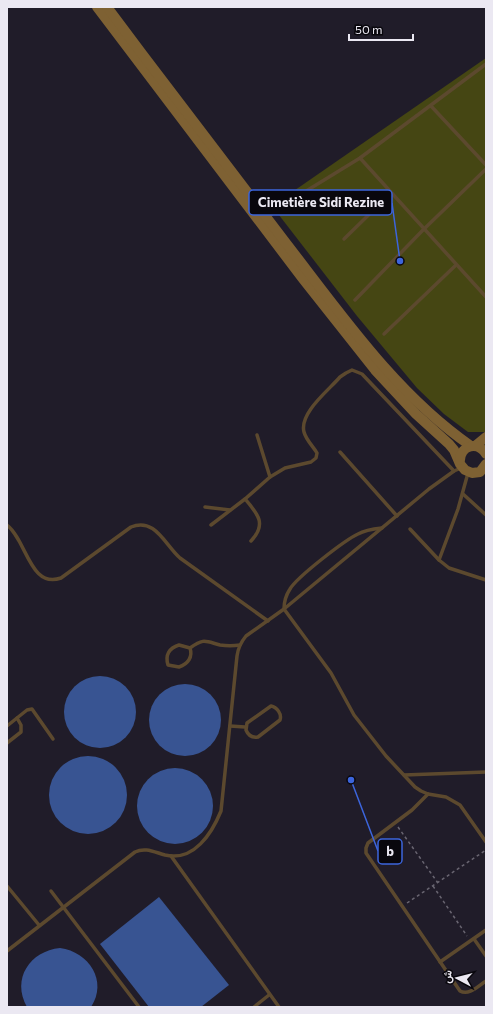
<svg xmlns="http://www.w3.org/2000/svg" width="493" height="1014" font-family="Commissioner,Vazirmatn,sans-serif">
  <rect width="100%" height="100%" fill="#201c29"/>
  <path fill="#454613" d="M486,58V432H468L444,414L417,388L357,316L272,206Z"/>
  <g fill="#385492">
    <circle cx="100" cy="712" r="36"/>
    <circle cx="185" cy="720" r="36"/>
    <circle cx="88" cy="795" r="39"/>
    <circle cx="175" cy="806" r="38"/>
    <path d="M159,897L229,985L201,1007H149L100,944Z"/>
    <path d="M60,948C89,952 108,981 91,1007H27C11,979 30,951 60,948Z"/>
  </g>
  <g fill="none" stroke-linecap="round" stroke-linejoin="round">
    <g stroke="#696571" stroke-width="1.5" stroke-dasharray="3 3" stroke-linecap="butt">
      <path d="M398,827L438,883"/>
      <path d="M433,886L467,936"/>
      <path d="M407,903L486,850"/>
    </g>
    <g stroke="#5c492e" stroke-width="3.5">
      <path d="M431,106L486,165"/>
      <path d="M360,158L486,297"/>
      <path d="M268,217L285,204L360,158L486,64"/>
      <path d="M344,239L391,193"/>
      <path d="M355,300L423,230L486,169"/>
      <path d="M384,334L456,265"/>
      <path d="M257,435L270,477"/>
      <path d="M340,452L397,516"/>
      <path d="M463,494L486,515"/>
      <path d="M245,499C258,514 267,524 251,541"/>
      <path d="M205,507L230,510"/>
      <path d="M7,525C27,541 30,589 61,578L131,527C155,517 165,545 180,558L268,621"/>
      <path d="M211,525L245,499L270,477L285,468L311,462L316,458L317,453C313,446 306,440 304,432C299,413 329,390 340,377L346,373L352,370L362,374L454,471"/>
      <path d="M382,528C373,529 365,530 358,534C345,540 297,577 290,589C286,595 284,602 284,609L331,673L354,715L386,756L415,787L421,791L428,794L446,797L460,805L486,842"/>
      <path d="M410,529L439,560L449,568L486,580"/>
      <path d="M439,560L458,509L468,473"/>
      <path d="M179,645L190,648C193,657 188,664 179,667L168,665C165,655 169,648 179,645Z"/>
      <path d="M190,648C204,638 205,641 220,645C227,646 233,646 240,645"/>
      <path d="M271,706C277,707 282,714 280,720L258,737C252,738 248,735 246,730L247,723Z"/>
      <path d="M7,726L27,710L32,709L53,739"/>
      <path d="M230,726L245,727"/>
      <path d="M7,743L21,732V725L17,718"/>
      <path d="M404,775L486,772"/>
      <path d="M428,794L412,810L368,843L366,848V853L460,991C469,996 478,986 486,981"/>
      <path d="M171,856L279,1007"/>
      <path d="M7,886L39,925"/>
      <path d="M51,891L139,1007"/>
      <path d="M474,939L486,956"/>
      <path d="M7,951L135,852C145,847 154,852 165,855C194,862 212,833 221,811L237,656C238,648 241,642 246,636L284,609L429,489L454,471L461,468"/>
      <path d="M440,962L486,930"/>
      <path d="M254,1007L269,995"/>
    </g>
    <g stroke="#7e6133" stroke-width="10">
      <path d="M97,7L303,279L375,370L416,414L449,444L454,450L460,464L465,470L472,473L480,472L486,464"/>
      <path d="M107,7C166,86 226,164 286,243C341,314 396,394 471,446"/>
      <path d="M475,446L486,437"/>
      <path d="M460,460C461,445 478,441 486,454"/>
    </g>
  </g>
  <path fill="none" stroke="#3c65dc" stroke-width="1.5" d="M400 261L392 203M351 780L378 851"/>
  <g fill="#3c65dc" stroke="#09070d" stroke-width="1.5">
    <circle cx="400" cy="261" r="4"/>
    <circle cx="351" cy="780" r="4"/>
  </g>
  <g fill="#09070d" stroke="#3c65dc" stroke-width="1.5">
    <rect x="249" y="190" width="143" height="25" rx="4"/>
    <rect x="378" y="839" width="24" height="25" rx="4"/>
  </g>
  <g font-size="13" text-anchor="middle" font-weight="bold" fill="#ebe8f2">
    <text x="321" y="207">Cimetière Sidi Rezine</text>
    <text x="390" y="856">b</text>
  </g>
  <rect width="493" height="1014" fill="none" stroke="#ebe8f2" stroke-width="16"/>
  <g transform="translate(457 978) rotate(277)" stroke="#09070d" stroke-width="3" paint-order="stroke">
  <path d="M0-3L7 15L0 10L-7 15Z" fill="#ebe8f2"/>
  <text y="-6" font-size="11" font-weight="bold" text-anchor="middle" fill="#ebe8f2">ش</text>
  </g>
  <path d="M349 34v6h64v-6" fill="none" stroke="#ebe8f2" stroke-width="2"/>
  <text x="355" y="34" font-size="12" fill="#ebe8f2" stroke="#09070d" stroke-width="3" paint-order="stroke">50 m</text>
</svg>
